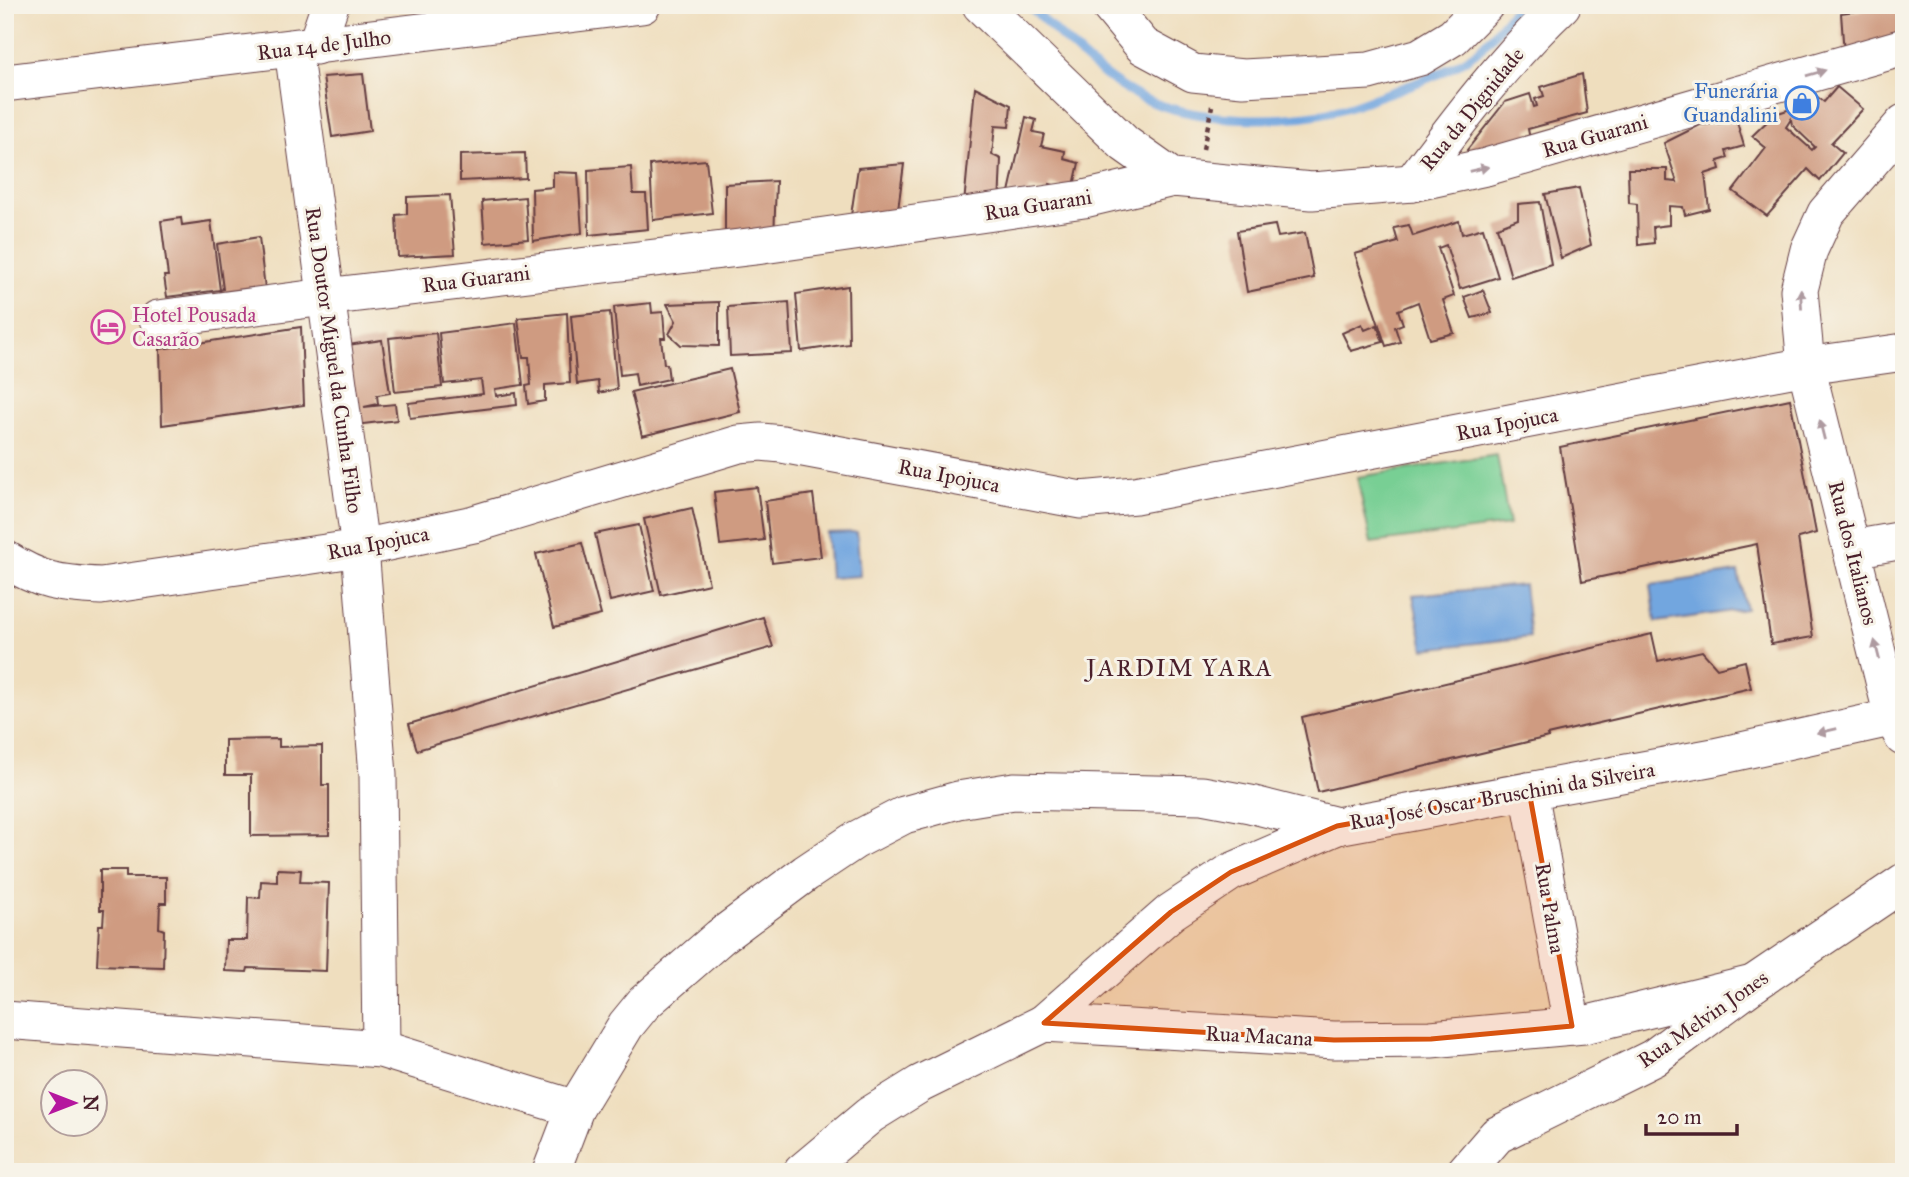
<svg xmlns="http://www.w3.org/2000/svg" width="1909" height="1177" font-family="'IM FELL Great Primer',serif">
  <rect width="100%" height="100%" fill="#f7f3e8"/>
  <filter id="ink" filterUnits="userSpaceOnUse"><feTurbulence type="fractalNoise" baseFrequency=".0143" numOctaves="2"/><feDisplacementMap in="SourceGraphic" scale="14" xChannelSelector="R" yChannelSelector="G"/><feConvolveMatrix kernelMatrix="1 2 1 2 8 2 1 2 1" color-interpolation-filters="sRGB"/></filter>
  <filter id="wash" filterUnits="userSpaceOnUse"><feTurbulence type="fractalNoise" baseFrequency=".00686" numOctaves="4" result="noise"/><feDisplacementMap in="SourceGraphic" scale="28" xChannelSelector="R" yChannelSelector="G"/><feGaussianBlur stdDeviation="1.57" result="paint"/><feColorMatrix in="noise" values="0 0 0 0 0 0 0 0 0 0 0 0 0 0 0 0 0 1.4 0 .05"/><feComposite in="paint" operator="in"/></filter>
  <g filter="url(#wash)">
    <rect width="100%" height="100%" fill="#efdebe"/>
    <path fill="#78cf94" stroke="#617760" stroke-width="2" d="M1497,455L1509,525L1371,543L1357,477Z"/>
    <g fill="#72a6df" stroke="#5e6285" stroke-width="2">
      <path d="M857,532L860,576L830,578L827,533Z"/>
      <path d="M1738,572L1746,609L1656,622L1651,585Z"/>
      <path d="M1524,585L1530,637L1424,649L1413,595Z"/>
    </g>
    <g fill="none" stroke-linecap="round" stroke-linejoin="round">
      <path stroke="#72a6df" stroke-width="9" d="M1028,5C1065,39 1102,82 1149,101C1201,122 1284,124 1338,110C1357,105 1375,97 1394,91C1422,81 1451,71 1475,53C1491,41 1505,20 1518,5"/>
    </g>
    <g id="blocks">
      <g fill="#cf9b81" fill-rule="evenodd">
        <path d="M1875,5H1904V31L1844,54L1841,13L1871,9Z"/>
        <path d="M363,74L370,131L332,137L323,77Z"/>
        <path d="M1582,74L1587,113L1528,129L1532,150L1482,168L1467,150L1505,102L1530,94L1534,107L1537,106L1535,99L1544,96L1541,87Z"/>
        <path d="M975,87L1011,105L1009,127L995,126L992,155L1001,159L999,207L964,204Z"/>
        <path d="M1837,87L1863,109L1831,143L1843,153L1820,181L1808,169L1767,216L1733,191L1766,148L1752,136L1775,114L1810,103L1816,96L1824,102ZM1791,119L1792,125L1815,147L1812,150L1786,127Z"/>
        <path d="M1026,117L1036,120L1033,132L1044,134L1041,146L1065,151L1064,159L1079,163L1073,190L1050,184L1048,192L1029,188L1027,195L1009,192Z"/>
        <path d="M1737,122L1744,146L1726,151L1728,158L1718,161L1720,169L1705,174L1709,209L1685,215L1683,207L1669,206V225L1653,227L1654,243L1638,245L1637,204L1629,203L1628,169H1667V181L1677,182L1664,143L1700,125Z"/>
        <path d="M525,153L526,178L460,181V155Z"/>
        <path d="M706,160L712,213L653,220L650,165Z"/>
        <path d="M904,164L897,217L850,222L858,168Z"/>
        <path d="M631,167L633,194H646L648,229L589,235L588,170Z"/>
        <path d="M553,172L578,173L582,233L533,241L532,189L553,187Z"/>
        <path d="M776,181L774,240L725,246V184Z"/>
        <path d="M1579,188L1591,245L1561,258L1545,194Z"/>
        <path d="M450,195L455,254L398,257L396,215L407,214V197Z"/>
        <path d="M525,197L528,239L485,243L482,201Z"/>
        <path d="M1540,202L1551,264L1511,277L1497,227L1518,219V204Z"/>
        <path d="M181,218L182,225L211,221L220,290L167,297L164,276H168L161,221Z"/>
        <path d="M1459,221L1462,234L1483,228L1498,277L1460,289L1446,245L1438,248L1454,296L1443,300L1454,333L1430,339L1418,302L1398,310L1403,324L1395,327L1400,342L1386,346L1355,254L1398,242L1394,228L1409,225L1413,236Z"/>
        <path d="M1275,225L1278,237L1305,233L1314,278L1247,292L1237,231Z"/>
        <path d="M259,237L265,289L221,298L220,290L223,289L217,244Z"/>
        <path d="M848,286L849,344L801,351L796,294Z"/>
        <path d="M1483,290L1492,313L1472,318L1464,297Z"/>
        <path d="M719,302V346L681,345L669,334L676,321L667,304Z"/>
        <path d="M789,302L792,353L730,356L728,307Z"/>
        <path d="M651,303L652,313L663,312L665,338H661L664,364H667L669,379L637,386L635,373L620,375L614,307Z"/>
        <path d="M610,312L617,389L599,393L598,381L577,384L571,316Z"/>
        <path d="M567,313L570,383L545,385V401L528,404L526,386L531,385L529,357H523L518,318Z"/>
        <path d="M516,323L523,385L495,389L496,396L516,393L517,405L410,418L408,403L483,394L481,380L444,384L439,333Z"/>
        <path d="M1362,324L1365,330L1377,325L1383,342L1351,351L1342,333Z"/>
        <path d="M301,327L304,405L162,425L160,349Z"/>
        <path d="M436,333L442,387L395,392L389,338Z"/>
        <path d="M382,340L390,393L377,395L378,404L364,407L395,404L397,420L346,426L341,346Z"/>
        <path d="M730,369L740,412L642,436L631,392Z"/>
        <path d="M1790,399L1816,533L1798,538L1813,637L1771,644L1757,544L1582,581L1560,447Z"/>
        <path d="M757,487L764,540L720,545L714,492Z"/>
        <path d="M813,494L821,557L772,563L765,501Z"/>
        <path d="M692,508L709,584L661,595L644,519Z"/>
        <path d="M639,525L654,591L610,601L595,534Z"/>
        <path d="M582,543L601,615L554,627L536,554Z"/>
        <path d="M763,617L773,647L417,750L409,724Z"/>
        <path d="M1652,634L1658,661L1702,651L1717,668L1745,661L1751,688L1547,735L1548,737L1318,792L1302,717Z"/>
        <path d="M279,739V747L322,746V785H329V835L251,836V775H225V740Z"/>
        <path d="M277,869L301,870L300,882L329,883L326,971L248,968L247,972L225,971L226,940H247L248,897L260,898L261,881L277,882Z"/>
        <path d="M100,870H126V877H166V903H160L159,928L164,930L163,967L97,965L99,925H103L104,910H100Z"/>
      </g>
    </g>
  </g>
  <g filter="url(#ink)">
    <use href="#blocks" fill-opacity="0" stroke="#633c41" stroke-width="2"/>
    <g fill="none" stroke-linecap="round" stroke-linejoin="round">
      <defs>
        <g id="minor">
          <path d="M981,5L1125,144L1173,178"/>
          <path d="M1109,5L1143,46L1193,73L1243,78L1369,71L1420,57L1453,37L1485,5"/>
          <path d="M316,46L330,5"/>
          <path d="M293,49L360,548L378,775L381,1049"/>
          <path d="M5,83L642,5"/>
          <path d="M1412,183C1458,121 1506,58 1562,5"/>
          <path d="M158,319L325,297L756,246L1084,199L1173,178L1312,191L1412,183L1486,167L1904,47"/>
          <path d="M1852,549L1904,540"/>
          <path d="M5,559C41,582 59,584 101,586L360,548L474,524L739,444L761,442L782,444L1081,500L1135,495L1806,366L1904,352"/>
          <path d="M1903,737L1893,717L1806,366L1799,290L1809,250L1826,213L1904,123"/>
          <path d="M1529,791L1572,1026"/>
          <path d="M5,1020L381,1049L575,1109"/>
          <path d="M1044,1023L1171,912L1231,872L1337,826"/>
          <path d="M551,1172L575,1109L626,1025L644,1003L720,937L806,873L854,841L904,815L958,800L1014,791L1202,795L1250,804L1337,826L1714,757L1904,715"/>
          <path d="M802,1172L870,1115L920,1084L1044,1023L1334,1040L1431,1039L1584,1025L1753,984"/>
          <path d="M1465,1172L1497,1135L1653,1058L1753,984L1904,882"/>
        </g>
      </defs>
      <use href="#minor" stroke="#633c41" stroke-width="39"/>
      <path stroke="#633c41" stroke-width="4.5" stroke-dasharray="5 5" stroke-linecap="butt" d="M1203,149L1212,106"/>
      <use href="#minor" stroke="#fff" stroke-width="37"/>
    </g>
    <defs><path id="oneway-solid" d="M-6-.8H1V-3.2L6.5 0L1 3.2V.8H-6Z" transform="scale(1.75)"/></defs>
    <g fill="#ae9aa0">
      <use href="#oneway-solid" transform="translate(1816 73) rotate(-16)"/>
      <use href="#oneway-solid" transform="translate(1479 169) rotate(-13)"/>
      <use href="#oneway-solid" transform="translate(1801 299) rotate(-93)"/>
      <use href="#oneway-solid" transform="translate(1822 430) rotate(-104)"/>
      <use href="#oneway-solid" transform="translate(1877 650) rotate(-104)"/>
      <use href="#oneway-solid" transform="translate(1827 731) rotate(167)"/>
    </g>
  </g>
  <path fill="#d8530f" fill-opacity="0.2" stroke="#d8530f" stroke-width="5" stroke-linejoin="round" d="M1529,791L1572,1026L1431,1039L1334,1040L1044,1023L1171,912L1231,872L1337,826Z"/>
  <defs>
    <symbol id="shop-ring" viewBox="-11 -11 22 22"><circle r="9.5" fill="#f7f3e8" stroke="#3f7fe0" stroke-width="1.5"/><path d="M-5-2.5h2.3a2.7 3.5 0 0 1 5.4 0H5L5.5 6h-11ZM-1.5-2.5h3a1.5 2.3 0 0 0-3 0Z" fill="#3f7fe0"/></symbol>
    <symbol id="hotel-ring" viewBox="-11 -11 22 22"><circle r="9.5" fill="#f7f3e8" stroke="#d1479c" stroke-width="1.5"/><path d="M-6-4.5h1.5V1H6V5H4.5V3h-9V5H-6ZM-4 0a1.8 1.8 0 1 1 3.6 0ZM.5 0V-2.5h3Q6-2.5 6 0Z" fill="#d1479c"/></symbol>
  </defs>
  <g fill-rule="evenodd">
    <use href="#shop-ring" x="1783" y="84" width="38" height="38"/>
    <use href="#hotel-ring" x="89" y="308" width="38" height="38"/>
  </g>
  <g text-anchor="middle" stroke-width="6" stroke-linejoin="round" paint-order="stroke">
    <g font-size="21" fill="#4a1f2b" stroke="#f7f3e8">
      <text transform="translate(324 45) rotate(-7)" y="7">Rua 14 de Julho</text>
      <text transform="translate(1472 109) rotate(-51)" y="7">Rua da Dignidade</text>
      <text transform="translate(1595 136) rotate(-16)" y="7">Rua Guarani</text>
      <text transform="translate(1038 205) rotate(-9)" y="7">Rua Guarani</text>
      <text transform="translate(476 279) rotate(-7)" y="7">Rua Guarani</text>
      <text transform="translate(334 360) rotate(82)" y="7">Rua Doutor Miguel da Cunha Filho</text>
      <text transform="translate(1507 424) rotate(-11)" y="7">Rua Ipojuca</text>
      <text transform="translate(949 476) rotate(11)" y="7">Rua Ipojuca</text>
      <text transform="translate(378 543) rotate(-11)" y="7">Rua Ipojuca</text>
      <text transform="translate(1853 553) rotate(76)" y="7">Rua dos Italianos</text>
      <text transform="translate(1502 796) rotate(-10)" y="7">Rua José Oscar Bruschini da Silveira</text>
      <text transform="translate(1550 908) rotate(80)" y="7">Rua Palma</text>
      <text transform="translate(1703 1019) rotate(-35)" y="7">Rua Melvin Jones</text>
      <text transform="translate(1259 1036) rotate(3)" y="7">Rua Macana</text>
    </g>
    <g font-size="21" fill="#366cbe" stroke="#f7f3e8" text-anchor="end">
      <text x="1778" y="98">Funerária<tspan x="1778" dy="24">Guandalini</tspan></text>
    </g>
    <g font-size="21" fill="#b23c85" stroke="#f7f3e8" text-anchor="start">
      <text x="132" y="322">Hotel Pousada<tspan x="132" dy="24">Casarão</tspan></text>
    </g>
    <g font-size="24" letter-spacing="2" fill="#4a1f2b" stroke="#f7f3e8">
      <text x="1180" y="676">JARDIM YARA</text>
    </g>
  </g>
  <rect width="1909" height="1177" fill="none" stroke="#f7f3e8" stroke-width="28"/>
  <g transform="translate(74 1103) rotate(90)"><circle r="33" fill="#f7f3e8" stroke="#b29e9c" stroke-width="2"/>
  <path d="M0-5L12 26L0 18L-12 26Z" fill="#b5179e"/>
  <text y="-10" font-size="19" font-weight="bold" text-anchor="middle" fill="#4a1f2b">N</text>
  </g>
  <path d="M1646 1124v10h91v-10" fill="none" stroke="#4a1f2b" stroke-width="3.5"/>
  <text x="1657" y="1124" font-size="21" fill="#4a1f2b" stroke="#f7f3e8" stroke-width="5" paint-order="stroke">20 m</text>
</svg>
